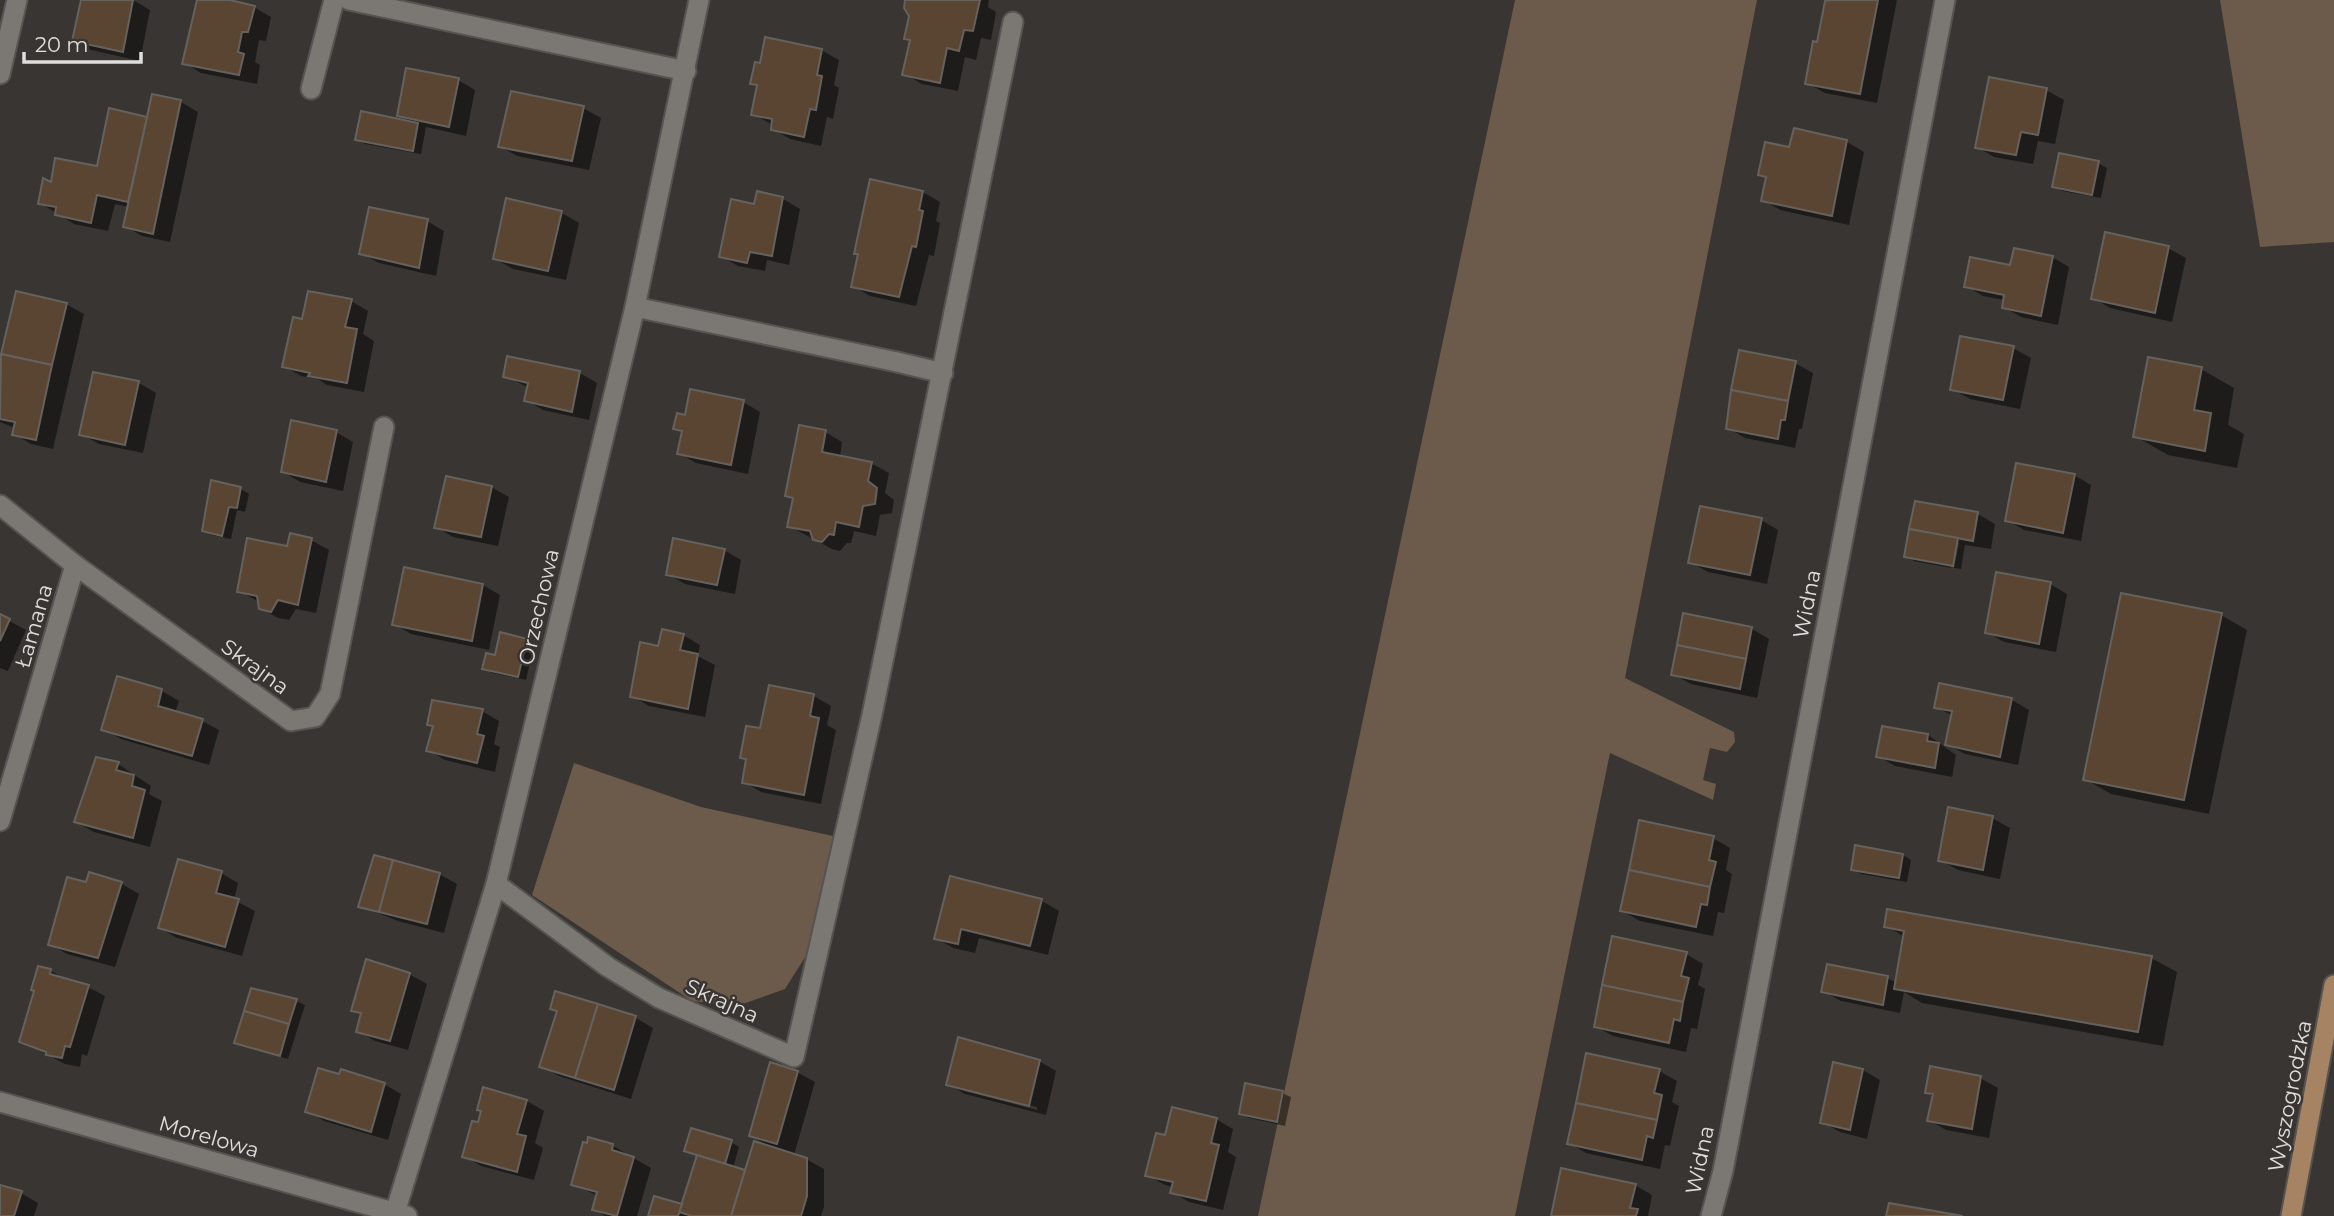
<svg xmlns="http://www.w3.org/2000/svg" width="2334" height="1216" font-family="Montserrat,sans-serif">
  <rect width="100%" height="100%" fill="#393532"/>
  <g fill="#6c5a4b">
    <path d="M1515,0H1757L1625,678L1734,732L1735,742L1727,752L1710,748L1703,780L1716,784L1713,800L1610,753L1515,1216H1258Z"/>
    <path d="M2220,0H2334V242L2260,247Z"/>
    <path d="M574,763L701,807L833,836L811,948L785,989L737,1006L692,1001L532,895Z"/>
  </g>
  <g fill="#0007" fill-rule="evenodd">
    <path d="M83,0H133L150,10L140,61L91,50L74,40Z"/>
    <path d="M198,0H222L254,7L271,17L266,41L259,40L255,62L260,65L257,84L201,73L184,63Z"/>
    <path d="M907,0H989L988,7L996,12L991,40L981,38L976,60L965,57L958,91L922,84L904,74L911,41L906,39L911,15Z"/>
    <path d="M1833,0H1897L1877,103L1825,93L1807,83Z"/>
    <path d="M821,50L839,60L834,85L839,88L833,119L827,117L821,146L790,139L773,129V125L753,114L759,87L752,83L762,65Z"/>
    <path d="M458,80L475,90L466,136L426,127L421,154L365,144L357,139L411,122L399,115Z"/>
    <path d="M2046,90L2064,100L2055,144L2038,141L2033,164L1994,157L1977,147Z"/>
    <path d="M153,96L181,102L198,112L170,242L142,236L125,226L129,207L115,204L108,231L74,224L40,203L99,168L111,111L148,119Z"/>
    <path d="M583,108L601,118L589,170L517,156L500,146Z"/>
    <path d="M1795,130L1847,142L1864,152L1849,225L1780,210L1763,200L1767,178L1760,174L1791,150Z"/>
    <path d="M2098,163L2107,168L2101,198L2062,191L2054,186Z"/>
    <path d="M871,181L923,192L940,202L936,221L940,223L934,256L929,255L916,306L870,296L853,286L859,255L856,253Z"/>
    <path d="M758,193L783,199L800,209L789,265L767,260L765,271L738,266L721,256L755,206Z"/>
    <path d="M562,213L579,223L566,280L513,269L495,259Z"/>
    <path d="M427,221L444,231L436,276L379,263L361,253Z"/>
    <path d="M2168,248L2186,258L2172,322L2110,308L2093,298Z"/>
    <path d="M2052,257L2069,267L2058,325L2021,317L2004,307L2005,300L1983,296L1966,286L2012,267Z"/>
    <path d="M17,293L66,304L84,314L53,449L31,444L14,434L15,428L0,422V369Z"/>
    <path d="M351,301L368,311L363,334L374,341L364,392L327,385L318,379L301,376L284,366L303,321Z"/>
    <path d="M2013,348L2031,358L2020,409L1970,399L1952,389Z"/>
    <path d="M1795,363L1813,373L1802,429H1799L1795,448L1745,438L1728,428Z"/>
    <path d="M2201,369L2234,388L2228,425L2244,434L2237,468L2168,455L2135,436Z"/>
    <path d="M580,373L597,383L589,420L543,410L526,400L529,388L505,376Z"/>
    <path d="M94,374L139,383L156,393L143,453L99,444L81,434Z"/>
    <path d="M743,402L760,412L748,474L696,463L679,453L683,433L675,428L686,417Z"/>
    <path d="M336,432L353,442L343,491L300,482L283,472Z"/>
    <path d="M825,432L842,442L840,457L871,463L889,473L885,493L894,500L892,513L880,515L876,536L854,531L851,543H847L840,551L832,549L789,526L794,500L787,496Z"/>
    <path d="M2074,475L2091,485L2081,541L2024,530L2007,520Z"/>
    <path d="M491,487L509,497L498,546L453,537L436,527Z"/>
    <path d="M241,489L249,494L245,512L237,510L231,539L212,535L204,530Z"/>
    <path d="M1916,503L1978,514L1995,524L1991,549L1965,545L1961,569L1954,568L1959,543H1955L1951,568L1914,561L1906,556Z"/>
    <path d="M1761,520L1778,530L1767,584L1708,572L1690,562Z"/>
    <path d="M311,540L329,550L316,613L296,609L289,620L278,618L260,608L259,602L239,591L289,549Z"/>
    <path d="M724,550L741,560L735,594L685,584L668,574Z"/>
    <path d="M406,569L483,585L500,595L489,650L411,634L394,624Z"/>
    <path d="M2050,584L2067,594L2056,652L2004,642L1987,632Z"/>
    <path d="M2221,615L2247,630L2209,814L2111,794L2085,779Z"/>
    <path d="M0,616L26,630L8,671L0,668Z"/>
    <path d="M1684,616L1752,629L1769,639L1757,698L1691,684L1673,674Z"/>
    <path d="M683,635L700,645L698,656L715,665L705,717L649,706L632,696L660,648Z"/>
    <path d="M526,640L534,645L526,680L492,673L484,668L496,657Z"/>
    <path d="M1941,685L2012,700L2029,710L2018,765L1965,754L1947,744L1953,716L1936,707Z"/>
    <path d="M162,691L179,701L175,713L202,721L219,730L209,765L121,739L104,729Z"/>
    <path d="M814,696L831,706L827,725L836,730L821,804L761,792L744,782L748,760L742,757L762,730Z"/>
    <path d="M482,711L499,721L494,744L500,747L495,772L445,760L428,750L434,727L429,724Z"/>
    <path d="M1928,735L1956,755L1952,777L1895,766L1878,756Z"/>
    <path d="M118,764L151,786L149,794L162,801L150,847L94,832L76,822Z"/>
    <path d="M1992,818L2010,828L2000,879L1958,870L1940,860Z"/>
    <path d="M1713,838L1730,848L1726,870L1732,874L1724,913L1718,912L1713,936L1640,921L1622,911Z"/>
    <path d="M1903,855L1911,860L1907,882L1861,874L1853,869Z"/>
    <path d="M221,873L238,883L234,900L255,911L242,956L177,938L160,928Z"/>
    <path d="M90,874L122,884L139,894L115,967L67,954L50,944L87,884Z"/>
    <path d="M439,874L457,884L444,933L398,921L360,906Z"/>
    <path d="M951,878L1042,901L1059,911L1048,955L979,938L975,953L953,948L936,938Z"/>
    <path d="M1886,926L2151,958L2177,972L2163,1046L1922,1003L1904,992L1900,1013L1841,1001L1823,991L1887,978L1897,983L1905,937Z"/>
    <path d="M1686,954L1703,964L1698,985L1705,989L1697,1029L1691,1028L1686,1052L1613,1036L1595,1026Z"/>
    <path d="M50,970L68,981L88,987L105,996L87,1056L82,1054L80,1067L65,1064L21,1041Z"/>
    <path d="M409,974L427,984L408,1050L375,1041L358,1031L362,1015L353,1010Z"/>
    <path d="M556,993L636,1018L653,1028L631,1099L559,1076L541,1066L559,1012Z"/>
    <path d="M296,1001L305,1005L288,1059L244,1046L236,1042Z"/>
    <path d="M1039,1061L1056,1071L1046,1115L965,1094L948,1084ZM964,1088L1037,1107V1110L964,1091Z"/>
    <path d="M1835,1064L1863,1070L1880,1080L1867,1139L1840,1132L1822,1122Z"/>
    <path d="M1659,1071L1677,1081L1672,1102L1679,1106L1670,1146L1665,1145L1660,1169L1586,1153L1569,1143Z"/>
    <path d="M797,1072L815,1082L794,1155L806,1159L824,1169V1207L821,1216H649L683,1207L698,1156L686,1150L731,1142L739,1147L733,1168L746,1172L769,1146L751,1136Z"/>
    <path d="M1980,1078L1998,1088L1989,1138L1946,1130L1929,1120L1934,1097L1927,1092Z"/>
    <path d="M384,1084L401,1094L388,1140L324,1121L307,1111Z"/>
    <path d="M1282,1093L1291,1097L1285,1126L1249,1118L1241,1113Z"/>
    <path d="M527,1101L544,1111L535,1143L543,1148L534,1180L481,1166L464,1156L479,1125Z"/>
    <path d="M1216,1119L1233,1129L1228,1152L1236,1157L1223,1210L1189,1202L1172,1192L1173,1187L1165,1185L1147,1175Z"/>
    <path d="M613,1146L651,1168L637,1216H605L594,1209L598,1196L573,1184Z"/>
    <path d="M1635,1185L1652,1195L1648,1216H1553Z"/>
    <path d="M0,1187L21,1193L38,1203L34,1216H0Z"/>
  </g>
  <g fill="#5a4532" stroke="#65615d" stroke-width="2">
    <path d="M81,0H133L123,52L72,41Z"/>
    <path d="M197,0H230L255,6L248,32H242L238,52L244,54L239,75L182,64Z"/>
    <path d="M905,0H980L973,31L964,30L959,51L947,48L940,83L902,75L910,40L904,39L909,16L904,8Z"/>
    <path d="M1831,0H1878L1860,94L1805,84L1813,41L1817,42L1825,1Z"/>
    <path d="M765,37L822,49L817,75L822,76L816,110L810,109L804,137L771,130L772,119L751,115L757,85L750,84L755,62L760,63Z"/>
    <path d="M406,68L459,78L449,127L397,116Z"/>
    <path d="M1989,77L2047,88L2038,135L2021,132L2016,155L1975,148Z"/>
    <path d="M511,91L584,106L572,161L498,147Z"/>
    <path d="M152,94L181,100L153,234L123,227Z"/>
    <path d="M109,108L147,117L128,202L97,195L91,223L55,215L56,207L38,204L43,178L51,182L55,158L97,166Z"/>
    <path d="M361,111L418,123L413,151L355,140Z"/>
    <path d="M1794,128L1847,140L1832,216L1761,201L1766,177L1758,175L1765,142L1789,147Z"/>
    <path d="M2059,153L2099,161L2092,195L2052,187Z"/>
    <path d="M870,179L923,191L919,210L923,211L916,247L912,246L899,297L851,287L858,254H854Z"/>
    <path d="M757,191L783,197L772,256L750,252L747,263L719,257L731,199L754,204Z"/>
    <path d="M506,198L562,211L548,271L493,259Z"/>
    <path d="M369,207L428,219L419,268L359,254Z"/>
    <path d="M2105,232L2169,246L2155,313L2091,299Z"/>
    <path d="M2014,248L2053,256L2041,316L2002,308L2004,295L1964,287L1970,257L2010,265Z"/>
    <path d="M16,291L67,303L52,365L1,354Z"/>
    <path d="M308,291L352,299L345,327L357,329L347,383L308,376L310,373L282,367L293,317L302,319Z"/>
    <path d="M1960,336L2014,346L2003,400L1950,390Z"/>
    <path d="M1739,350L1796,361L1788,401L1731,390Z"/>
    <path d="M1,354L52,365L36,440L12,435L15,422L0,419Z"/>
    <path d="M507,356L580,371L572,412L524,401L528,383L503,377Z"/>
    <path d="M2148,357L2202,367L2194,410L2211,413L2205,451L2133,437Z"/>
    <path d="M93,372L139,381L125,445L79,435Z"/>
    <path d="M690,389L744,400L731,465L677,454L682,431L673,429L677,413L685,415Z"/>
    <path d="M1731,390L1788,401L1785,420H1781L1778,439L1726,429Z"/>
    <path d="M291,420L337,430L326,482L281,472Z"/>
    <path d="M799,425L826,430L822,452L872,462L868,481L877,488L875,504L863,506L859,527L836,522L834,535L829,534L822,542L813,540L810,531L787,527L793,498L785,496Z"/>
    <path d="M2016,463L2075,474L2063,533L2005,521Z"/>
    <path d="M446,476L492,486L481,537L434,528Z"/>
    <path d="M211,480L241,487L237,508L229,507L222,536L202,531Z"/>
    <path d="M1915,501L1978,512L1973,541L1909,529Z"/>
    <path d="M1700,506L1762,518L1750,575L1688,563Z"/>
    <path d="M1909,529L1958,538L1953,566L1904,557Z"/>
    <path d="M290,533L312,538L298,605L278,600L271,612L259,609L257,596L237,592L247,538L287,546Z"/>
    <path d="M673,538L725,549L717,585L666,575Z"/>
    <path d="M404,567L483,584L472,641L392,625Z"/>
    <path d="M1996,572L2051,582L2039,644L1985,633Z"/>
    <path d="M2121,593L2222,613L2184,800L2083,780Z"/>
    <path d="M1683,613L1752,627L1746,659L1677,645Z"/>
    <path d="M0,614L10,619L0,641Z"/>
    <path d="M662,629L684,634L680,650L698,654L688,709L630,697L640,642L658,646Z"/>
    <path d="M500,632L527,639L518,677L482,669L486,653L495,655Z"/>
    <path d="M1677,645L1746,659L1740,689L1671,675Z"/>
    <path d="M117,676L162,689L158,706L203,719L192,756L101,730Z"/>
    <path d="M1939,683L2012,698L2000,757L1945,745L1952,711L1934,708Z"/>
    <path d="M769,685L814,694L810,716L819,718L804,795L742,783L746,759L740,758L746,726L760,728Z"/>
    <path d="M432,700L483,709L477,734L484,736L477,763L426,751L433,726L427,725Z"/>
    <path d="M1882,726L1928,734L1927,741L1939,743L1935,768L1876,757Z"/>
    <path d="M96,757L119,762L116,770L134,775L132,786L145,790L133,838L74,822Z"/>
    <path d="M1948,807L1993,816L1983,870L1938,861Z"/>
    <path d="M1639,820L1714,836L1709,860L1716,862L1710,887L1629,870Z"/>
    <path d="M1855,845L1903,854L1899,878L1851,870Z"/>
    <path d="M374,855L393,860L379,912L358,907Z"/>
    <path d="M178,859L222,871L216,893L239,899L225,947L158,928Z"/>
    <path d="M393,860L440,873L427,924L379,912Z"/>
    <path d="M1629,870L1710,887L1707,905L1701,904L1696,927L1620,911Z"/>
    <path d="M89,872L122,882L98,958L48,945L67,877L86,882Z"/>
    <path d="M950,876L1042,899L1030,946L961,929L958,944L934,939Z"/>
    <path d="M1887,909L2152,956L2138,1032L1894,989L1904,931L1884,927Z"/>
    <path d="M1612,936L1687,952L1681,976L1689,978L1683,1002L1602,985Z"/>
    <path d="M366,959L410,973L390,1041L356,1032L361,1013L351,1011Z"/>
    <path d="M1827,964L1888,976L1883,1005L1821,992Z"/>
    <path d="M38,966L51,969L50,974L89,985L70,1047L65,1046L62,1058L46,1055V1052L19,1042L34,991L31,990Z"/>
    <path d="M1602,985L1683,1002L1680,1021L1674,1019L1669,1043L1594,1027Z"/>
    <path d="M251,988L297,999L289,1024L244,1011Z"/>
    <path d="M555,991L598,1004L575,1078L539,1067L557,1011L550,1009Z"/>
    <path d="M598,1004L636,1016L614,1090L575,1078Z"/>
    <path d="M244,1011L289,1024L280,1056L234,1043Z"/>
    <path d="M958,1037L1040,1060L1029,1106L946,1085Z"/>
    <path d="M1586,1053L1660,1069L1654,1093L1662,1095L1657,1120L1576,1103Z"/>
    <path d="M770,1062L798,1071L777,1144L749,1136Z"/>
    <path d="M1833,1062L1863,1069L1850,1130L1820,1123Z"/>
    <path d="M1930,1066L1981,1076L1972,1129L1927,1121L1933,1094L1925,1093Z"/>
    <path d="M318,1068L339,1074L341,1069L385,1083L371,1132L305,1112Z"/>
    <path d="M1245,1083L1283,1091L1277,1122L1239,1114Z"/>
    <path d="M483,1087L527,1100L517,1134L526,1136L517,1172L462,1157L472,1121L478,1122L481,1111L477,1110Z"/>
    <path d="M1576,1103L1657,1120L1653,1138L1647,1136L1642,1160L1567,1144Z"/>
    <path d="M1172,1107L1217,1118L1211,1143L1219,1145L1206,1201L1170,1193L1173,1182L1145,1176L1156,1133L1165,1135Z"/>
    <path d="M691,1128L732,1140L725,1164L684,1151Z"/>
    <path d="M588,1137L613,1144L612,1150L634,1157L617,1216L592,1210L597,1192L571,1185L583,1142L587,1143Z"/>
    <path d="M754,1141L807,1158V1196L801,1216H731Z"/>
    <path d="M697,1155L745,1170L731,1216H692L679,1212Z"/>
    <path d="M1561,1168L1636,1184L1630,1208L1638,1209L1636,1216H1551Z"/>
    <path d="M0,1185L22,1191L14,1216H0Z"/>
    <path d="M654,1196L682,1204L678,1216H648Z"/>
    <path d="M1889,1203L1963,1216H1886Z"/>
  </g>
  <g fill="none" stroke-linecap="round" stroke-linejoin="round">
    <defs>
      <g id="service">
        <path d="M349,0L686,71"/>
        <path d="M311,89L334,0"/>
        <path d="M897,362L943,373"/>
        <path d="M496,884L608,967L659,998L794,1057L872,715L1013,22"/>
      </g>
      <g id="minor">
        <path d="M0,74L17,0"/>
        <path d="M635,307L897,362"/>
        <path d="M0,505L75,565L291,721L315,717L330,694L384,427"/>
        <path d="M0,821L75,565"/>
        <path d="M0,1102L407,1216"/>
        <path d="M394,1216L496,884L635,307L699,0"/>
        <path d="M1711,1216L1723,1171L1945,0"/>
      </g>
      <path id="primary" d="M2291,1216L2334,985"/>
    </defs>
    <use href="#service" stroke="#565350" stroke-width="23"/>
    <use href="#minor" stroke="#565350" stroke-width="23"/>
    <use href="#primary" stroke="#565350" stroke-width="23"/>
    <use href="#service" stroke="#7b7773" stroke-width="19"/>
    <use href="#minor" stroke="#7b7773" stroke-width="19"/>
    <use href="#primary" stroke="#a68463" stroke-width="19"/>
  </g>
  <g text-anchor="middle" stroke-width="5" stroke-linejoin="round" paint-order="stroke">
    <g font-size="21" fill="#e0dedc" stroke="#393532">
      <text transform="translate(1807 604) rotate(-79)" y="7">Widna</text>
      <text transform="translate(539 607) rotate(-77)" y="7">Orzechowa</text>
      <text transform="translate(34 626) rotate(-74)" y="7">Łamana</text>
      <text transform="translate(255 667) rotate(36)" y="7">Skrajna</text>
      <text transform="translate(722 1001) rotate(24)" y="7">Skrajna</text>
      <text transform="translate(2290 1096) rotate(-79)" y="7">Wyszogrodzka</text>
      <text transform="translate(209 1137) rotate(16)" y="7">Morelowa</text>
      <text transform="translate(1700 1160) rotate(-78)" y="7">Widna</text>
    </g>
  </g>
  <path d="M24 52v10h117v-10" fill="none" stroke="#e0dedc" stroke-width="3.5"/>
  <text x="35" y="52" font-size="21" fill="#e0dedc" stroke="#393532" stroke-width="5" paint-order="stroke">20 m</text>
</svg>
